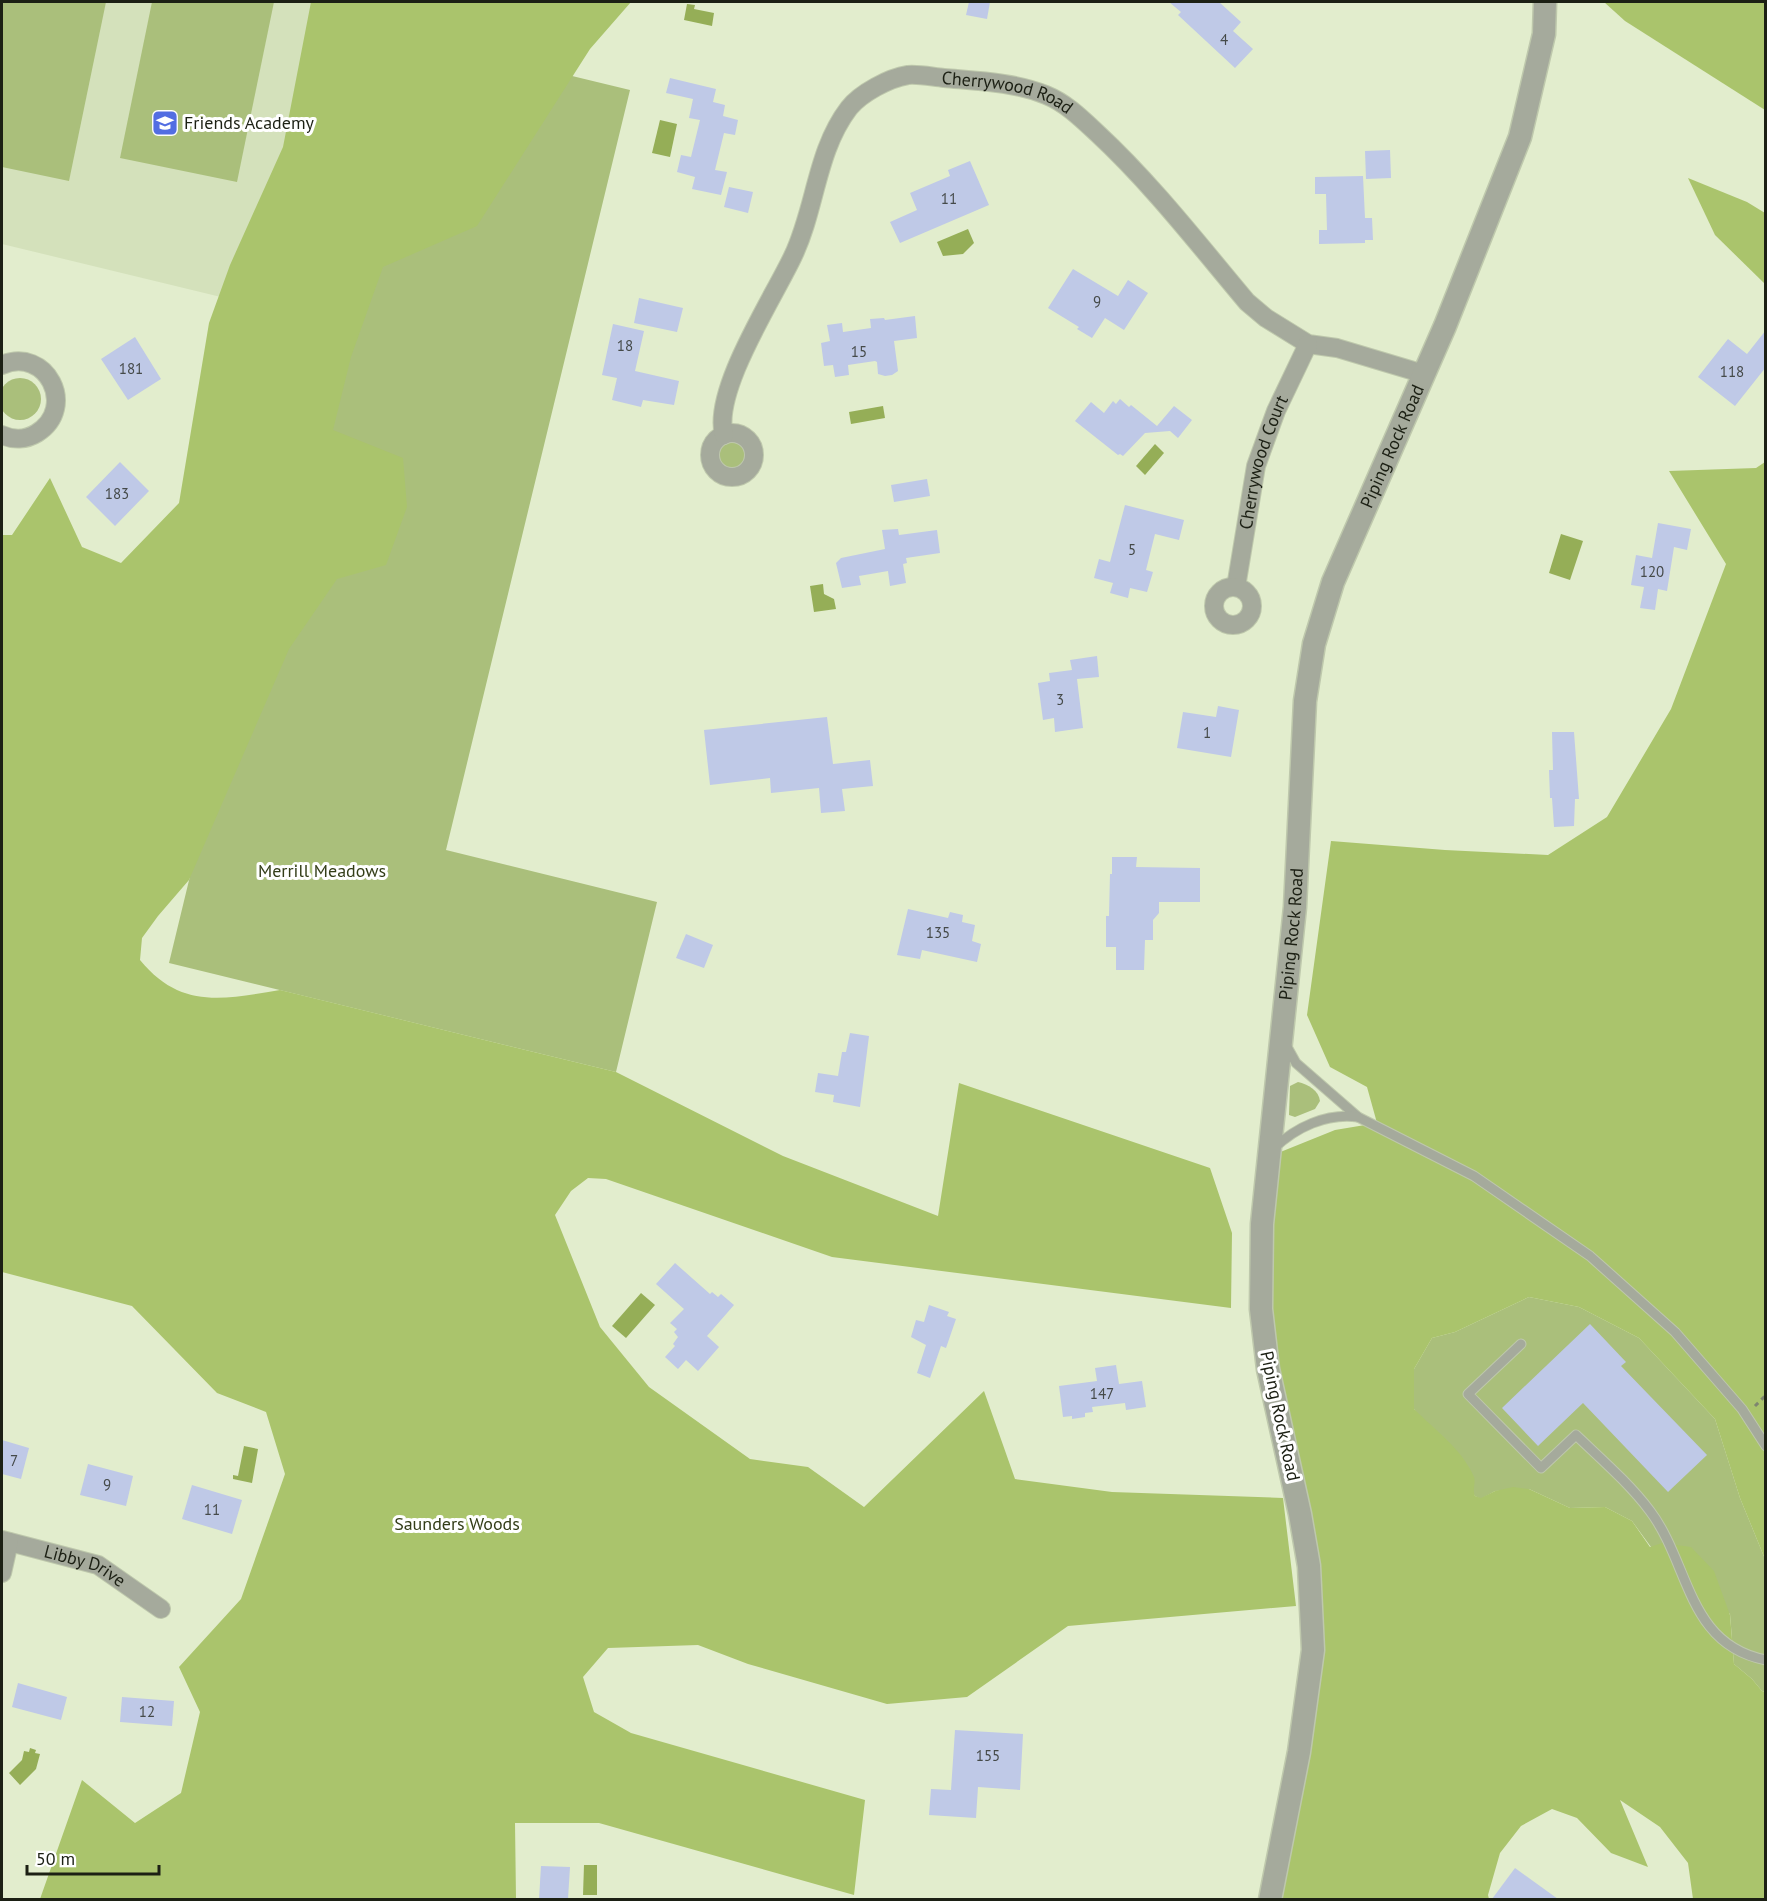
<svg xmlns="http://www.w3.org/2000/svg" width="1767" height="1901" font-family="'PT Sans',sans-serif">
  <rect width="100%" height="100%" fill="#e2edcd"/>
  <path fill="#d4e1bb" d="M2,2H366L271,309L2,244Z"/>
  <g fill="#aabf7b">
    <path d="M2,2H106L69,181L2,167Z"/>
    <path d="M152,2H274L237,182L120,158Z"/>
    <path d="M394,33L630,90L446,850L657,902L616,1072L169,963Z"/>
    <circle cx="20" cy="399" r="21"/>
    <circle cx="732" cy="455" r="15"/>
    <path d="M1298,1082C1308,1084 1319,1091 1320,1101L1315,1109L1295,1117L1289,1115L1290,1086Z"/>
    <path d="M1529,1297L1579,1307L1639,1338L1715,1419L1740,1498L1765,1559V1692L1762,1691L1752,1679L1734,1664L1730,1614L1651,1547L1632,1521L1605,1507L1570,1508L1529,1489L1495,1491L1481,1499L1475,1496L1414,1409V1369L1432,1338L1455,1332Z"/>
  </g>
  <g fill="#aac46c">
    <path d="M311,2H631L590,49L477,226L383,267L351,357L333,430L403,458L407,507L386,565L337,579L289,649L189,880L158,916L142,938L140,960C181,1010 224,999 280,990L616,1072L783,1156L938,1216L959,1083L1210,1168L1232,1233L1231,1308L832,1257L606,1179L588,1178L571,1191L555,1215L600,1327L649,1387L750,1459L808,1467L864,1507L984,1391L1015,1479L1112,1492L1283,1498L1296,1606L1068,1626L967,1697L887,1704L748,1664L698,1645L608,1648L583,1677L594,1712L631,1733L865,1800L854,1895L599,1823H515L516,1899H40L82,1780L135,1823L181,1793L200,1712L179,1667L241,1599L285,1474L266,1412L217,1393L132,1306L2,1272V535H12L50,478L82,547L121,563L179,503L209,323L230,265L283,147Z"/>
    <path d="M1604,2H1765V110L1625,21Z"/>
    <path d="M1688,178L1747,202L1765,213V284L1715,235Z"/>
    <path d="M1765,462V1559L1740,1498L1715,1419L1639,1338L1579,1307L1529,1297L1455,1332L1432,1338L1414,1369V1409C1434,1429 1463,1450 1474,1477C1476,1484 1472,1489 1475,1496L1481,1498L1495,1491L1513,1487L1529,1489L1570,1508L1605,1507L1632,1521L1650,1547L1662,1543L1691,1547L1714,1571L1730,1615L1734,1664L1752,1679L1762,1691L1765,1692V1899H1693L1688,1863L1660,1827L1620,1800L1648,1867L1611,1853L1577,1818L1552,1809L1521,1826L1500,1853L1488,1895L1489,1899L1270,1900L1313,1650L1266,1314L1273,1155L1335,1130L1377,1123L1367,1087L1330,1067L1307,1015L1331,841L1445,850L1548,855L1607,817L1671,709L1726,564L1669,471L1756,468Z"/>
  </g>
  <g fill="#95ae57">
    <path d="M687,4L695,5L694,9L714,13L712,26L684,20Z"/>
    <path d="M660,120L677,124L670,157L652,153Z"/>
    <path d="M968,229L974,243L963,254L943,256L937,242Z"/>
    <path d="M883,406L885,418L851,424L849,412Z"/>
    <path d="M1155,444L1164,453L1145,475L1136,466Z"/>
    <path d="M1561,534L1583,541L1570,580L1549,573Z"/>
    <path d="M823,584L824,594L834,599L836,609L814,612L810,586Z"/>
    <path d="M641,1293L655,1305L626,1338L612,1326Z"/>
    <path d="M244,1446L258,1449L252,1483L233,1479V1475L238,1476Z"/>
    <path d="M30,1748L36,1750L35,1753L40,1754L36,1769L20,1785L9,1773L22,1760L24,1751L29,1752Z"/>
    <path d="M584,1865H597V1895H583Z"/>
  </g>
  <g fill="#bfc9e7">
    <path d="M969,2H990L987,19L966,15Z"/>
    <path d="M1169,2H1219L1241,22L1233,31L1253,49L1235,68L1178,15L1181,12Z"/>
    <path d="M670,78L716,89L713,102L725,105L723,116L738,120L735,135L724,133L715,170L727,172L721,195L692,189L695,177L677,172L681,155L691,157L700,120L689,118L693,99L666,93Z"/>
    <path d="M1390,150L1391,178L1366,179L1365,151Z"/>
    <path d="M970,161L989,205L900,243L890,222L917,210L910,193L950,176L948,170Z"/>
    <path d="M1363,176L1365,218H1372L1373,240H1365V243L1319,244V230H1327L1326,194H1315V177Z"/>
    <path d="M729,187L753,192L748,213L724,207Z"/>
    <path d="M1073,269L1118,296L1128,280L1148,293L1124,330L1105,318L1092,338L1077,329L1079,327L1048,308Z"/>
    <path d="M639,298L683,308L677,332L634,323Z"/>
    <path d="M915,316L917,338L894,341L898,371L892,375L885,376L878,374L877,362L875,361L848,365L849,375L835,377L833,365L824,366L821,343L830,341L827,325L842,323L843,332L871,328L870,319L884,318L885,320Z"/>
    <path d="M613,324L644,331L635,371L679,381L674,405L643,400L641,407L612,400L617,378L602,375Z"/>
    <path d="M1766,330V367L1735,406L1698,377L1728,339L1747,354Z"/>
    <path d="M135,337L161,379L128,400L101,359Z"/>
    <path d="M1120,399L1129,407L1131,405L1157,426L1174,406L1192,420L1178,438L1170,431L1145,433L1123,456L1120,454L1118,455L1075,421L1091,402L1104,413L1113,401L1116,404Z"/>
    <path d="M120,462L149,491L115,526L86,497Z"/>
    <path d="M927,479L930,496L894,502L891,485Z"/>
    <path d="M1125,505L1184,520L1179,540L1155,534L1146,570L1153,572L1147,592L1130,588L1128,598L1110,593L1113,583L1094,578L1099,559L1110,562Z"/>
    <path d="M1658,523L1691,529L1687,550L1674,547L1667,591L1658,589L1655,610L1640,608L1644,587L1631,585L1636,555L1652,558Z"/>
    <path d="M898,529L899,535L937,530L940,553L906,558L907,563L903,564L906,583L890,586L888,571L859,576L861,585L842,588L836,563L841,558L885,549L882,530Z"/>
    <path d="M1097,656L1099,677L1077,679L1083,728L1055,732L1054,718L1043,720L1038,683L1050,681L1049,673L1072,670L1070,660Z"/>
    <path d="M1218,706L1239,710L1231,757L1177,748L1183,712L1216,717Z"/>
    <path d="M827,717L833,764L870,760L873,786L842,789L845,811L821,813L819,788L771,793L770,778L710,785L704,730Z"/>
    <path d="M1552,732H1574L1579,799H1575L1574,826L1554,827L1552,798H1550L1549,770H1553Z"/>
    <path d="M1112,857H1137L1136,867L1200,868V902H1159V913L1153,920V940H1145L1144,970H1116V947H1106V916H1109L1110,874H1112Z"/>
    <path d="M908,909L948,918L950,912L963,915L962,922L975,925L972,941L981,944L977,962L922,950L920,959L897,955Z"/>
    <path d="M686,934L713,945L704,968L676,958Z"/>
    <path d="M850,1033L869,1036L860,1107L833,1102L834,1095L815,1092L818,1073L838,1076L842,1052H846Z"/>
    <path d="M675,1263L710,1294L712,1292L718,1297L721,1294L734,1305L707,1336L719,1347L698,1371L686,1360L678,1369L665,1357L675,1346L673,1344L678,1337L674,1332L677,1329L670,1323L684,1309L656,1284Z"/>
    <path d="M929,1305L949,1312L947,1316L956,1319L946,1348L941,1346L930,1378L917,1373L926,1345L911,1337L916,1320L924,1322Z"/>
    <path d="M1590,1324L1626,1362L1621,1366L1707,1455L1668,1492L1583,1403L1538,1446L1502,1408Z"/>
    <path d="M1116,1365L1119,1384L1142,1381L1146,1407L1126,1410L1125,1403L1092,1407L1093,1412L1085,1413V1417L1072,1419V1416L1063,1417L1059,1386L1097,1381L1095,1368Z"/>
    <path d="M2,1440L29,1448L21,1479L2,1474Z"/>
    <path d="M88,1464L133,1476L126,1506L80,1495Z"/>
    <path d="M192,1485L242,1500L232,1534L182,1519Z"/>
    <path d="M18,1683L67,1697L61,1720L12,1707Z"/>
    <path d="M122,1697L174,1701L172,1726L120,1722Z"/>
    <path d="M955,1730L1023,1734L1020,1790L978,1787L976,1818L929,1815L931,1789L951,1790Z"/>
    <path d="M541,1866L570,1867L568,1899H539Z"/>
    <path d="M1515,1868L1558,1899H1492Z"/>
  </g>
  <g fill="none" stroke-linecap="round" stroke-linejoin="round">
    <defs>
      <g id="service">
        <path d="M1286,1045L1296,1063L1358,1117L1474,1176L1590,1256L1675,1332L1742,1409L1766,1446"/>
        <path d="M1273,1149C1296,1127 1326,1113 1358,1117"/>
        <path d="M1521,1344L1468,1394L1541,1468L1576,1435C1601,1459 1629,1483 1650,1511C1690,1564 1687,1645 1766,1660"/>
      </g>
      <g id="minor">
        <path d="M2,365C46,346 78,407 37,433C26,440 13,440 2,435"/>
        <circle cx="732" cy="455" r="22"/>
        <path id="s1" d="M724,435C712,391 774,297 793,256C816,208 816,151 849,108C861,93 889,78 908,75C919,74 933,77 944,78C978,81 1014,82 1046,95C1066,103 1082,119 1097,133C1152,184 1199,245 1247,302L1266,318L1308,344L1337,348L1424,374"/>
        <path id="s2" d="M1236,587L1256,466L1276,411L1308,344"/>
        <circle cx="1233" cy="606" r="19"/>
        <path id="s3" d="M2,1540L98,1565L161,1609"/>
        <path d="M2,1573L9,1542"/>
      </g>
      <g id="tertiary">
        <path id="s4" d="M1270,1900L1299,1752L1313,1650L1309,1566L1300,1514L1268,1369L1261,1309L1262,1224L1295,907L1305,701L1314,644L1333,582L1445,326L1520,137L1544,34L1545,2"/>
      </g>
    </defs>
    <use href="#service" stroke="#bec8ac" stroke-width="11"/>
    <use href="#minor" stroke="#bec8ac" stroke-width="20"/>
    <use href="#tertiary" stroke="#bec8ac" stroke-width="25"/>
    <path stroke="#7e856f" stroke-width="3" stroke-dasharray="4.5 4.5" stroke-linecap="butt" d="M1755,1406L1766,1395"/>
    <use href="#service" stroke="#a5aa9c" stroke-width="9"/>
    <use href="#minor" stroke="#a5aa9c" stroke-width="18"/>
    <use href="#tertiary" stroke="#a5aa9c" stroke-width="22"/>
  </g>
  <defs>
    <symbol id="school-square" viewBox="-11 -11 22 22"><rect x="-9" y="-9" width="18" height="18" rx="4" fill="#526de2" stroke="#fff"/><path d="M0-5L7-2L0 1L-7-2ZM-4 1L0 2.5L4 1V4Q0 6-4 4Z" fill="#fff"/></symbol>
  </defs>
  <g fill-rule="evenodd">
    <use href="#school-square" x="150" y="108" width="30" height="30"/>
  </g>
  <g text-anchor="middle" stroke-width="6" stroke-linejoin="round" paint-order="stroke">
    <g font-size="15" fill="#454a49">
      <text x="1224" y="45">4</text>
      <text x="949" y="204">11</text>
      <text x="1097" y="307">9</text>
      <text x="625" y="351">18</text>
      <text x="859" y="357">15</text>
      <text x="131" y="374">181</text>
      <text x="1732" y="377">118</text>
      <text x="117" y="499">183</text>
      <text x="1132" y="555">5</text>
      <text x="1652" y="577">120</text>
      <text x="1060" y="705">3</text>
      <text x="1207" y="738">1</text>
      <text x="938" y="938">135</text>
      <text x="1102" y="1399">147</text>
      <text x="14" y="1466">7</text>
      <text x="107" y="1490">9</text>
      <text x="212" y="1515">11</text>
      <text x="147" y="1717">12</text>
      <text x="988" y="1761">155</text>
    </g>
    <g font-size="18" fill="#1c2014" stroke="#fff">
      <text dy="6" stroke="none"><textPath href="#s1" startOffset="524">Cherrywood Road</textPath></text>
      <text dy="6" stroke="none"><textPath href="#s4" startOffset="1480">Piping Rock Road</textPath></text>
      <text dy="6" stroke="none"><textPath href="#s2" startOffset="128">Cherrywood Court</textPath></text>
      <text dy="6" stroke="none"><textPath href="#s4" startOffset="976">Piping Rock Road</textPath></text>
      <text transform="translate(1280 1416) rotate(78)" y="6">Piping Rock Road</text>
      <text dy="6" stroke="none"><textPath href="#s3" startOffset="87">Libby Drive</textPath></text>
    </g>
    <g font-size="18" fill="#1c2014" stroke="#fff" text-anchor="start">
      <text x="184" y="129">Friends Academy</text>
    </g>
    <g font-size="18" fill="#333d18" stroke="#fff">
      <text x="322" y="877">Merrill Meadows</text>
      <text x="457" y="1530">Saunders Woods</text>
    </g>
  </g>
  <rect width="1767" height="1901" fill="none" stroke="#1c2014" stroke-width="6"/>
  <path d="M27 1865v9h132v-9" fill="none" stroke="#1c2014" stroke-width="3"/>
  <text x="36" y="1865" font-size="18" fill="#1c2014" stroke="#ffffff" stroke-width="4.5" paint-order="stroke">50 m</text>
</svg>
